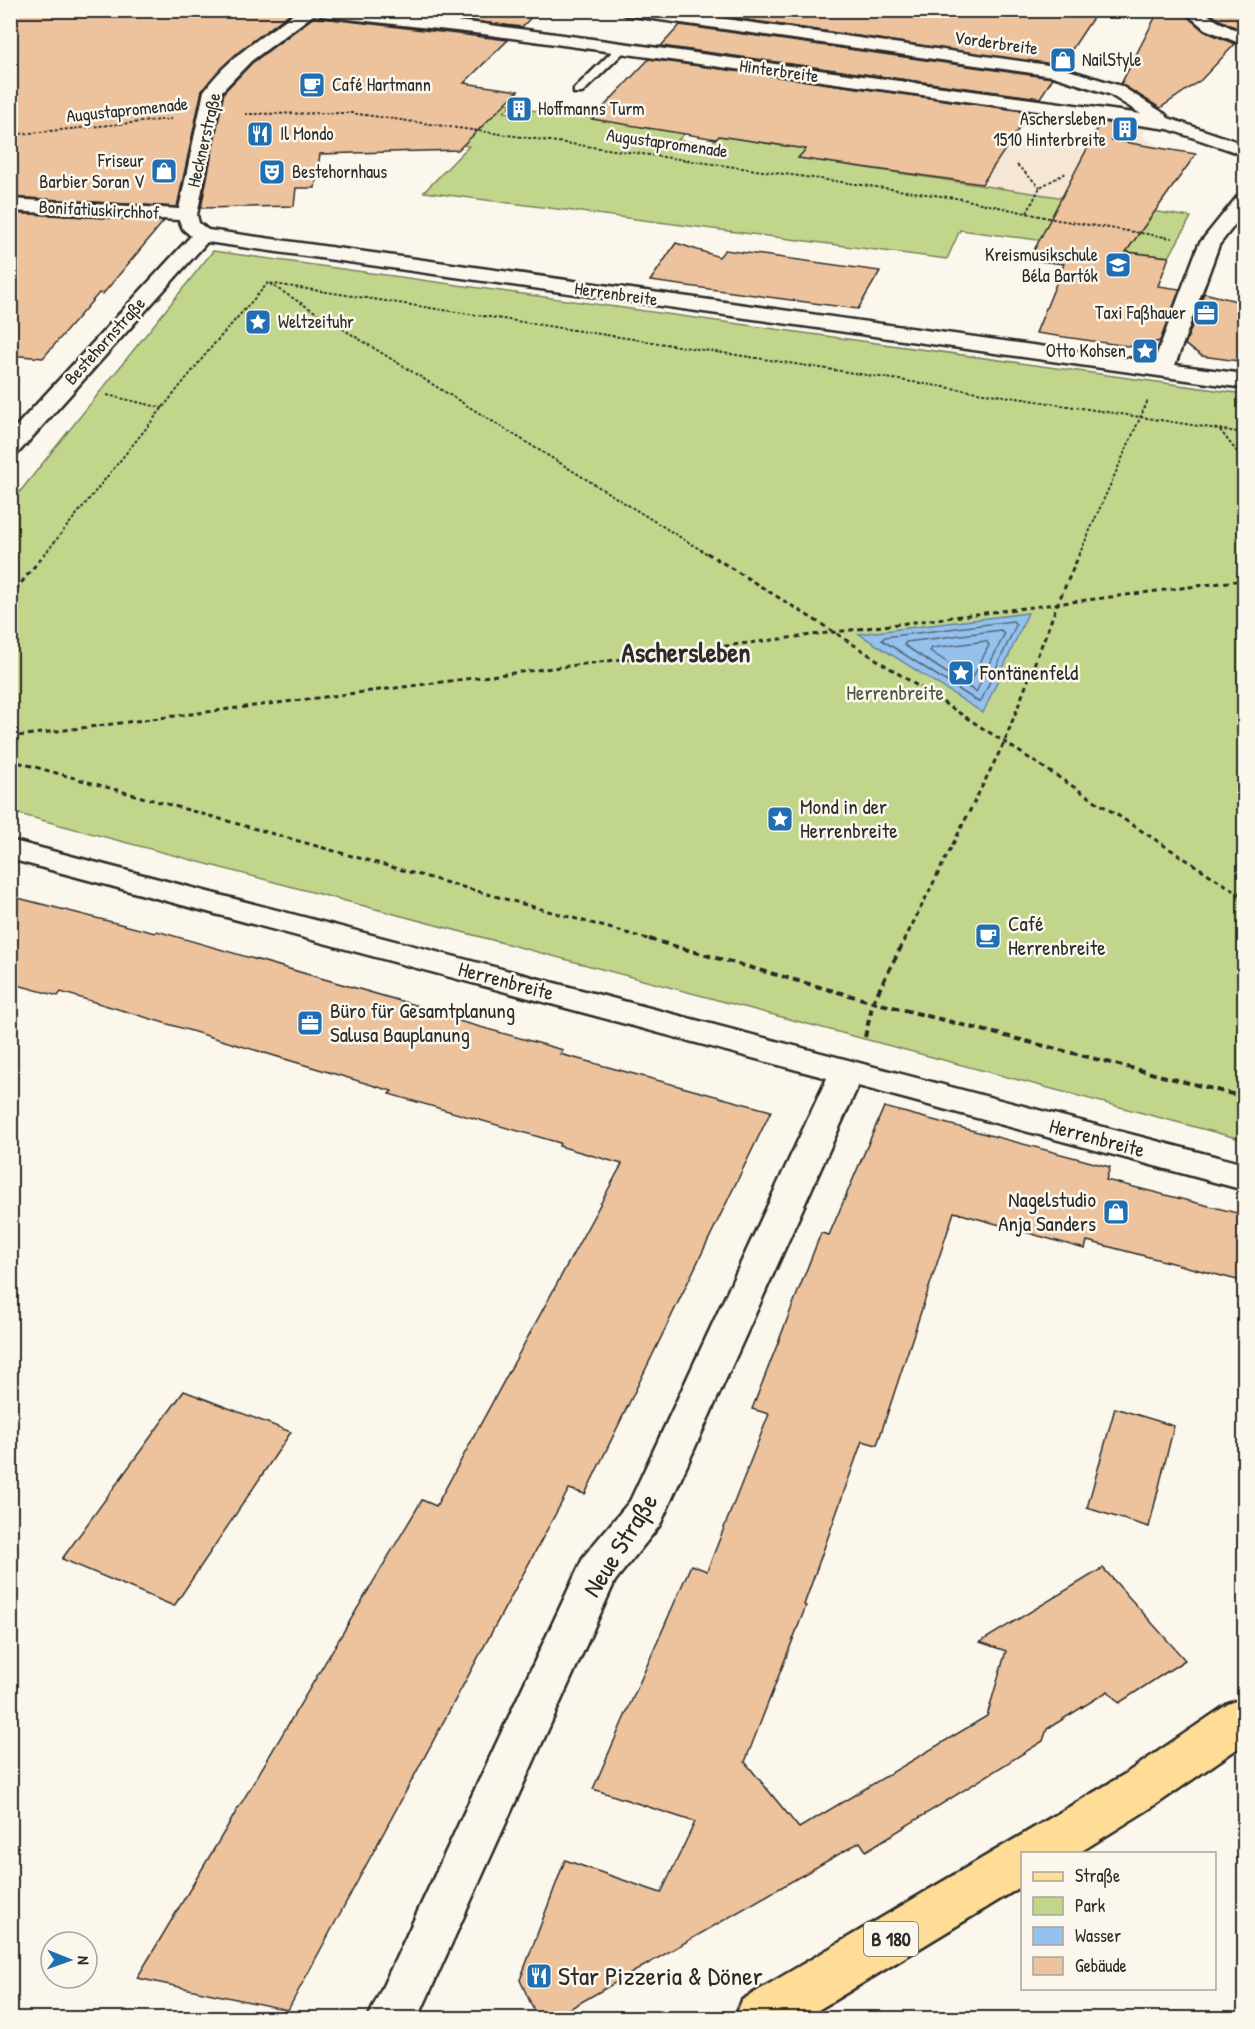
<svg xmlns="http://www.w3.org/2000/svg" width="1255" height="2029" font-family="'Patrick Hand',sans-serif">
  <rect width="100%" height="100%" fill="#fbf7ec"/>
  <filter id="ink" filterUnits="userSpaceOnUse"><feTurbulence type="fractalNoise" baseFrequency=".0167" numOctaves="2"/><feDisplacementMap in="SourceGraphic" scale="12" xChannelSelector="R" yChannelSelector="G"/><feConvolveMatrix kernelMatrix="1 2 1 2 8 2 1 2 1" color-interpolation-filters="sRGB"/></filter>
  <g filter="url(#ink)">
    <path fill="#f6e7d4" d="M837,112L1081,150L1100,121L1146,128L1142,136L1161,148L1196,154L1160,207L1092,203L798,158Z"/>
    <g fill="#c2d68b" stroke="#76805b" stroke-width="1.5">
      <path d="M452,95L512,104L504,112L525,115L530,110L622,122L650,129L653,126L687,131L678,140L709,145L719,136L806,149L799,158L1191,217L1169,257L960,230L947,259L424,192L469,146L416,139Z"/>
      <path d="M213,251L1244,394V1140L11,812L10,504Z"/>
    </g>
    <path fill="#94c1ed" stroke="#6a859f" stroke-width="1.5" d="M1028,613L983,713L859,634Z"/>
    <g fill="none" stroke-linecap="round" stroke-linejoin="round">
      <g stroke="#556779" stroke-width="1.5">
        <path d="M1013,621L1016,625L980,703L882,640L885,637Z"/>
        <path d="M1001,630L1004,635L976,692L904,645L906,642Z"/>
        <path d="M986,641L989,645L972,679L930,651L932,648Z"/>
      </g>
    </g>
    <g fill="#ecc39c" stroke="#2b2b2b" stroke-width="1.5">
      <path d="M10,10H294L235,55L202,90L177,207L10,197Z"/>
      <path d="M383,10H538L522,27Z"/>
      <path d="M694,10H1098L1061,66L693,12Z"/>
      <path d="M1159,10H1180L1204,31L1235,44L1201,80L1160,108L1121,84Z"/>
      <path d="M1206,10H1245V32L1218,19Z"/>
      <path d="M314,17L508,40L464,83L518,91L458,150L320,154L315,188H296L294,206L201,208L224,92L252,63Z"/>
      <path d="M680,25L1052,78H1053L1040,98L661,46Z"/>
      <path d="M649,59L1030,112L982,184L798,158L806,149L719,136L716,139L592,119Z"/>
      <path d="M1101,122L1132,126L1112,140L1196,154L1126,252L1169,257L1158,286L1180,289L1160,341L1134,347L1036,333L1064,264L1029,260Z"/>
      <path d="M10,213L164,221L103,294L99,293L43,358L10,355Z"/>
      <path d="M676,243L719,257L725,250L880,271L858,309L650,281Z"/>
      <path d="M1204,293L1245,303V362L1202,356L1185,345Z"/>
      <path d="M10,896L155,933L157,931L418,1006L416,1009L563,1050L560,1054L771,1111L585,1494L569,1489L288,2010L137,1978L422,1500L436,1506L622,1164L559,1146L560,1143L389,1094L392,1091L61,992L58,996L10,983Z"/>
      <path d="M884,1107L1110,1167L1106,1180L1245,1215V1282L1087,1241L1085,1249L954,1212L877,1445L862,1441L804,1605L806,1606L745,1762L799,1828L987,1716L1006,1651L980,1642L1103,1568L1185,1660L1119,1703L1108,1691L1047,1729L1043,1741L866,1851L860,1842L552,2019H538L520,1980L565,1860L661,1893L695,1822L593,1789L691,1565L707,1571L769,1414L752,1409L821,1233L829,1235Z"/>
      <path d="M184,1391L291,1432L174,1606L62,1559Z"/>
      <path d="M1115,1408L1174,1426L1149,1527L1087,1508Z"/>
    </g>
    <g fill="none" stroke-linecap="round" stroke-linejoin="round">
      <defs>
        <path id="service" d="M621,46L626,49L625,51L582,93H574V89L617,47Z"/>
        <g id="minor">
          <path d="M299,10H358L483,24L1141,114L1109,94L1053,76L625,15L617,10H663L1055,66L1121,86L1165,114L1168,118L1244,144V155L1168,129L483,34L313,15L251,61L222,91L197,215L199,223L208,230L1154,362L1199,244L1237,197L1244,195V213L1219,245L1175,365L1244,374V388L207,242L18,453L10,455V433L191,236L183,229L179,220L10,211V199L179,209L204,91C229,56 265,35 299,10Z"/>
          <path d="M1182,10H1201L1217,21L1244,34V45L1205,29Z"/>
          <path d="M10,840L1244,1164V1190L858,1086L660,1525L615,1581L418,2018H368L584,1556L630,1501L827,1078L10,859Z"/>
        </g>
        <path id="primary" d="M1244,1698V1744L1157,1804L1077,1854H1022V1886L805,2018H735L742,2000L1125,1774L1228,1704Z"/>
      </defs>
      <use href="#service" stroke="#2b2b2b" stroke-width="5"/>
      <use href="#minor" stroke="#2b2b2b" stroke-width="5"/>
      <use href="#primary" stroke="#2b2b2b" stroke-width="5"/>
      <g stroke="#2b2b2b" stroke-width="2" stroke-dasharray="3 2" stroke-linecap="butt">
        <path d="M245,114L351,113L962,199L1058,220L1172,238"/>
        <path d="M10,135L171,119"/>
        <path d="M1017,165L1040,187"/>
        <path d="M1027,213L1040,187L1066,173"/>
        <path d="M270,284L709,555"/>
        <path d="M107,395L163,408"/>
        <path d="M1220,430L1244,461"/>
        <path d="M44,555L214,344L268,283L1244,433"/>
        <path d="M1079,555L1148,400"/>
      </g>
      <g stroke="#2b2b2b" stroke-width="3" stroke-dasharray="5 4" stroke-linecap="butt">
        <path d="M707,553L834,632L1244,897"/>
        <path d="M10,597L45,553"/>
        <path d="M10,737L1244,580"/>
        <path d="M10,760L655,941"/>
        <path d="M904,941L1004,743L1057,605L1080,553"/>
      </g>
      <g stroke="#2b2b2b" stroke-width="4" stroke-dasharray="7 4.5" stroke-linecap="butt">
        <path d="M649,939L873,1002L1244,1097"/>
        <path d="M865,1037L873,1002L905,939"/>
      </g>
      <use href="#service" fill="#fbf7ec" fill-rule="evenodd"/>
      <use href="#minor" fill="#fbf7ec" fill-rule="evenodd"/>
      <use href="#primary" fill="#ffdd96" fill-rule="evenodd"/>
    </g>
  </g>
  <defs>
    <symbol id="shop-square" viewBox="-11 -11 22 22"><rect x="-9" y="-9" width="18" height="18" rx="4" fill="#1f6fb2" stroke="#fbf7ec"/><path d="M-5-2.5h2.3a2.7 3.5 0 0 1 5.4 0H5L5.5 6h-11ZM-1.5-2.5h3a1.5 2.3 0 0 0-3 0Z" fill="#fff"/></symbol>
    <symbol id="cafe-square" viewBox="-11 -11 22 22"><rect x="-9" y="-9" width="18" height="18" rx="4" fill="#1f6fb2" stroke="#fbf7ec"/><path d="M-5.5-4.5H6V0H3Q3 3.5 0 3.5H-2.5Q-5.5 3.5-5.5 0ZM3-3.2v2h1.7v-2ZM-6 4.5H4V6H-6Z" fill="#fff"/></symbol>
    <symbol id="building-square" viewBox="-11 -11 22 22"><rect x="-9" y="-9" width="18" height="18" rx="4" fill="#1f6fb2" stroke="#fbf7ec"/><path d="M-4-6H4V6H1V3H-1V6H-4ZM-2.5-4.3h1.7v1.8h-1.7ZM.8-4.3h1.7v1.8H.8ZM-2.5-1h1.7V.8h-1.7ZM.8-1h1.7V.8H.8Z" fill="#fff"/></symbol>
    <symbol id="restaurant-square" viewBox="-11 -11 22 22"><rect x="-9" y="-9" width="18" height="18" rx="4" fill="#1f6fb2" stroke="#fbf7ec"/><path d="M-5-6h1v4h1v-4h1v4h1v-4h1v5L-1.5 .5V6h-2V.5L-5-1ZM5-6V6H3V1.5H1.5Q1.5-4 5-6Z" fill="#fff"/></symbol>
    <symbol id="theatre-square" viewBox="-11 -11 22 22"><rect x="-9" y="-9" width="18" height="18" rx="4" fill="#1f6fb2" stroke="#fbf7ec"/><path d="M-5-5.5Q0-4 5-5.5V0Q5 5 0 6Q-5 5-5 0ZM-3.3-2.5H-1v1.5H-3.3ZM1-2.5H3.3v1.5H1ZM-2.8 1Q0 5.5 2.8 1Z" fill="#fff"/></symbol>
    <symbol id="school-square" viewBox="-11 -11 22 22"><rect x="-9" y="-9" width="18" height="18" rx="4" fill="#1f6fb2" stroke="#fbf7ec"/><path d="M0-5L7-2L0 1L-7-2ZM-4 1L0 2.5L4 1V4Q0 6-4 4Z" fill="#fff"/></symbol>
    <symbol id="office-square" viewBox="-11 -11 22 22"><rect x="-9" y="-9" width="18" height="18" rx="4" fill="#1f6fb2" stroke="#fbf7ec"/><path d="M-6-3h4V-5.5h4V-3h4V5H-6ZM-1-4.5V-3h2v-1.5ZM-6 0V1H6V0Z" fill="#fff"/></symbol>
    <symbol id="sight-square" viewBox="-11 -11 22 22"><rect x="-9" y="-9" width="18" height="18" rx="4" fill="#1f6fb2" stroke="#fbf7ec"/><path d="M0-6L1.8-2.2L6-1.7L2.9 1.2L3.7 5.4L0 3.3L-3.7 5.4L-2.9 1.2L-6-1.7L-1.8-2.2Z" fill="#fff"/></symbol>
  </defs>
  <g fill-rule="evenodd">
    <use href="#shop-square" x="1048" y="45" width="30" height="30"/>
    <use href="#cafe-square" x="297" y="70" width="30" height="30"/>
    <use href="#building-square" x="504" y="94" width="30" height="30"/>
    <use href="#building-square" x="1110" y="114" width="30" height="30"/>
    <use href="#restaurant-square" x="245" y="119" width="30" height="30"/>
    <use href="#shop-square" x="149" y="156" width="30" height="30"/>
    <use href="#theatre-square" x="257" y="157" width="30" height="30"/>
    <use href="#school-square" x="1103" y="250" width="30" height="30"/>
    <use href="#office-square" x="1191" y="298" width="30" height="30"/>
    <use href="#sight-square" x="243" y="307" width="30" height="30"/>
    <use href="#sight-square" x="1130" y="336" width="30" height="30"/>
    <use href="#sight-square" x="946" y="658" width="30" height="30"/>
    <use href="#sight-square" x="765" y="804" width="30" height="30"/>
    <use href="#cafe-square" x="973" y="921" width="30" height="30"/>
    <use href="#office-square" x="295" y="1008" width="30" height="30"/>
    <use href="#shop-square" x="1101" y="1197" width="30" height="30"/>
    <use href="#restaurant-square" x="524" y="1961" width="30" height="30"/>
  </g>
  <g text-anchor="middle" stroke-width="5" stroke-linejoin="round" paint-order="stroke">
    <g font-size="18" fill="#2b2b2b" stroke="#fbf7ec">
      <text transform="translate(996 43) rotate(8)" y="6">Vorderbreite</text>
      <text transform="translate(779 71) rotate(8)" y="6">Hinterbreite</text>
      <text transform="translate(127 110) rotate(-6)" y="6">Augustapromenade</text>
      <text transform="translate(204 140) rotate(-77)" y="6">Hecknerstraße</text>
      <text transform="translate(667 143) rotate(8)" y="6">Augustapromenade</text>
      <text transform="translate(99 210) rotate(3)" y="6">Bonifatiuskirchhof</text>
      <text transform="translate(616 294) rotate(8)" y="6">Herrenbreite</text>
      <text transform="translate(105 341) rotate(-48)" y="6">Bestehornstraße</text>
    </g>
    <g font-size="18" fill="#2b2b2b" stroke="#fbf7ec" text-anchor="start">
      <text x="1082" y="66">NailStyle</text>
      <text x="332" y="91">Café Hartmann</text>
      <text x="538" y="115">Hoffmanns Turm</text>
      <text x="1106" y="125" text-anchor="end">Aschersleben<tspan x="1106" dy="21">1510 Hinterbreite</tspan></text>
      <text x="280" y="140">Il Mondo</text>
      <text x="144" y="167" text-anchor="end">Friseur<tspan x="144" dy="21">Barbier Soran V</tspan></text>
      <text x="292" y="178">Bestehornhaus</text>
      <text x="1098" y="261" text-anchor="end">Kreismusikschule<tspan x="1098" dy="21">Béla Bartók</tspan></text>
      <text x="1186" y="319" text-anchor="end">Taxi Faßhauer</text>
      <text x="278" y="328">Weltzeituhr</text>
      <text x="1126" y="357" text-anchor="end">Otto Kohsen</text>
    </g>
    <rect fill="#fbf7ec" stroke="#696865" stroke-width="1.5" x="864" y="1922" width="54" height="34" rx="4.5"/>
    <g font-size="20" font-weight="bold" fill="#2b2b2b">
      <text x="891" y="1946">B 180</text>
    </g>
    <g font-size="21" fill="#2b2b2b" stroke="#fbf7ec" text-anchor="start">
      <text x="980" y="680">Fontänenfeld</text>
      <text x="800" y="814">Mond in der<tspan x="800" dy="24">Herrenbreite</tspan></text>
      <text x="1008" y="931">Café<tspan x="1008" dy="24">Herrenbreite</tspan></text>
      <text x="330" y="1018">Büro für Gesamtplanung<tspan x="330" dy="24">Salusa Bauplanung</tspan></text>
      <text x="1096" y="1207" text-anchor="end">Nagelstudio<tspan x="1096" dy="24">Anja Sanders</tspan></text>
    </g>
    <g font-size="21" fill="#515643" stroke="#fbf7ec">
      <text x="895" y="700">Herrenbreite</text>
    </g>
    <g font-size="21" fill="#2b2b2b" stroke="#fbf7ec">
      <text transform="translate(506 981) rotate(15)" y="7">Herrenbreite</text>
      <text transform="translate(1097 1138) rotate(15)" y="7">Herrenbreite</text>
    </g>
    <g font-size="26" fill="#2b2b2b" stroke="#fbf7ec">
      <text transform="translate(620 1545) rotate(-58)" y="9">Neue Straße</text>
    </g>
    <g font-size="26" fill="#2b2b2b" stroke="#fbf7ec" text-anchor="start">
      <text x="558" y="1985">Star Pizzeria &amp; Döner</text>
    </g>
    <g font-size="27" font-weight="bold" fill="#2b2b2b" stroke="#fbf7ec">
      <text x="686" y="662">Aschersleben</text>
    </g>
  </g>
  <rect width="1255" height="2029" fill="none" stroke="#fbf7ec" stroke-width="36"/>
  <rect x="18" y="18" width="1219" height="1993" fill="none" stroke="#2b2b2b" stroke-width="2" filter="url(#ink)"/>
  <rect x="1021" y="1852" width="195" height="138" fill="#fbf7ec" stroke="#a8a59f" stroke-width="1.5"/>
  <rect x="1033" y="1872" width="30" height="9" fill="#ffdd96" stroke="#a8a59f" stroke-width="1.5"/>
  <text x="1075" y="1882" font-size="18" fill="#2b2b2b">Straße</text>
  <rect x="1033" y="1897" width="30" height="18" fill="#c2d68b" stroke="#a8a59f" stroke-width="1.5"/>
  <text x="1075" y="1912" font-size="18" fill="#2b2b2b">Park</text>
  <rect x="1033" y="1927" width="30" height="18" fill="#94c1ed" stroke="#a8a59f" stroke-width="1.5"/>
  <text x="1075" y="1942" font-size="18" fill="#2b2b2b">Wasser</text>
  <rect x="1033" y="1957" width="30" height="18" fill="#ecc39c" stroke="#a8a59f" stroke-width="1.5"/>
  <text x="1075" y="1972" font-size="18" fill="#2b2b2b">Gebäude</text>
  <g transform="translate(69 1960) rotate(91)"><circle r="28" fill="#fbf7ec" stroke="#a8a59f" stroke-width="1.5"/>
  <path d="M0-4.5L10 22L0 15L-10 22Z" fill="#1f6fb2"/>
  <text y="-9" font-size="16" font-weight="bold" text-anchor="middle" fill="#2b2b2b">N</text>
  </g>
</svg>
